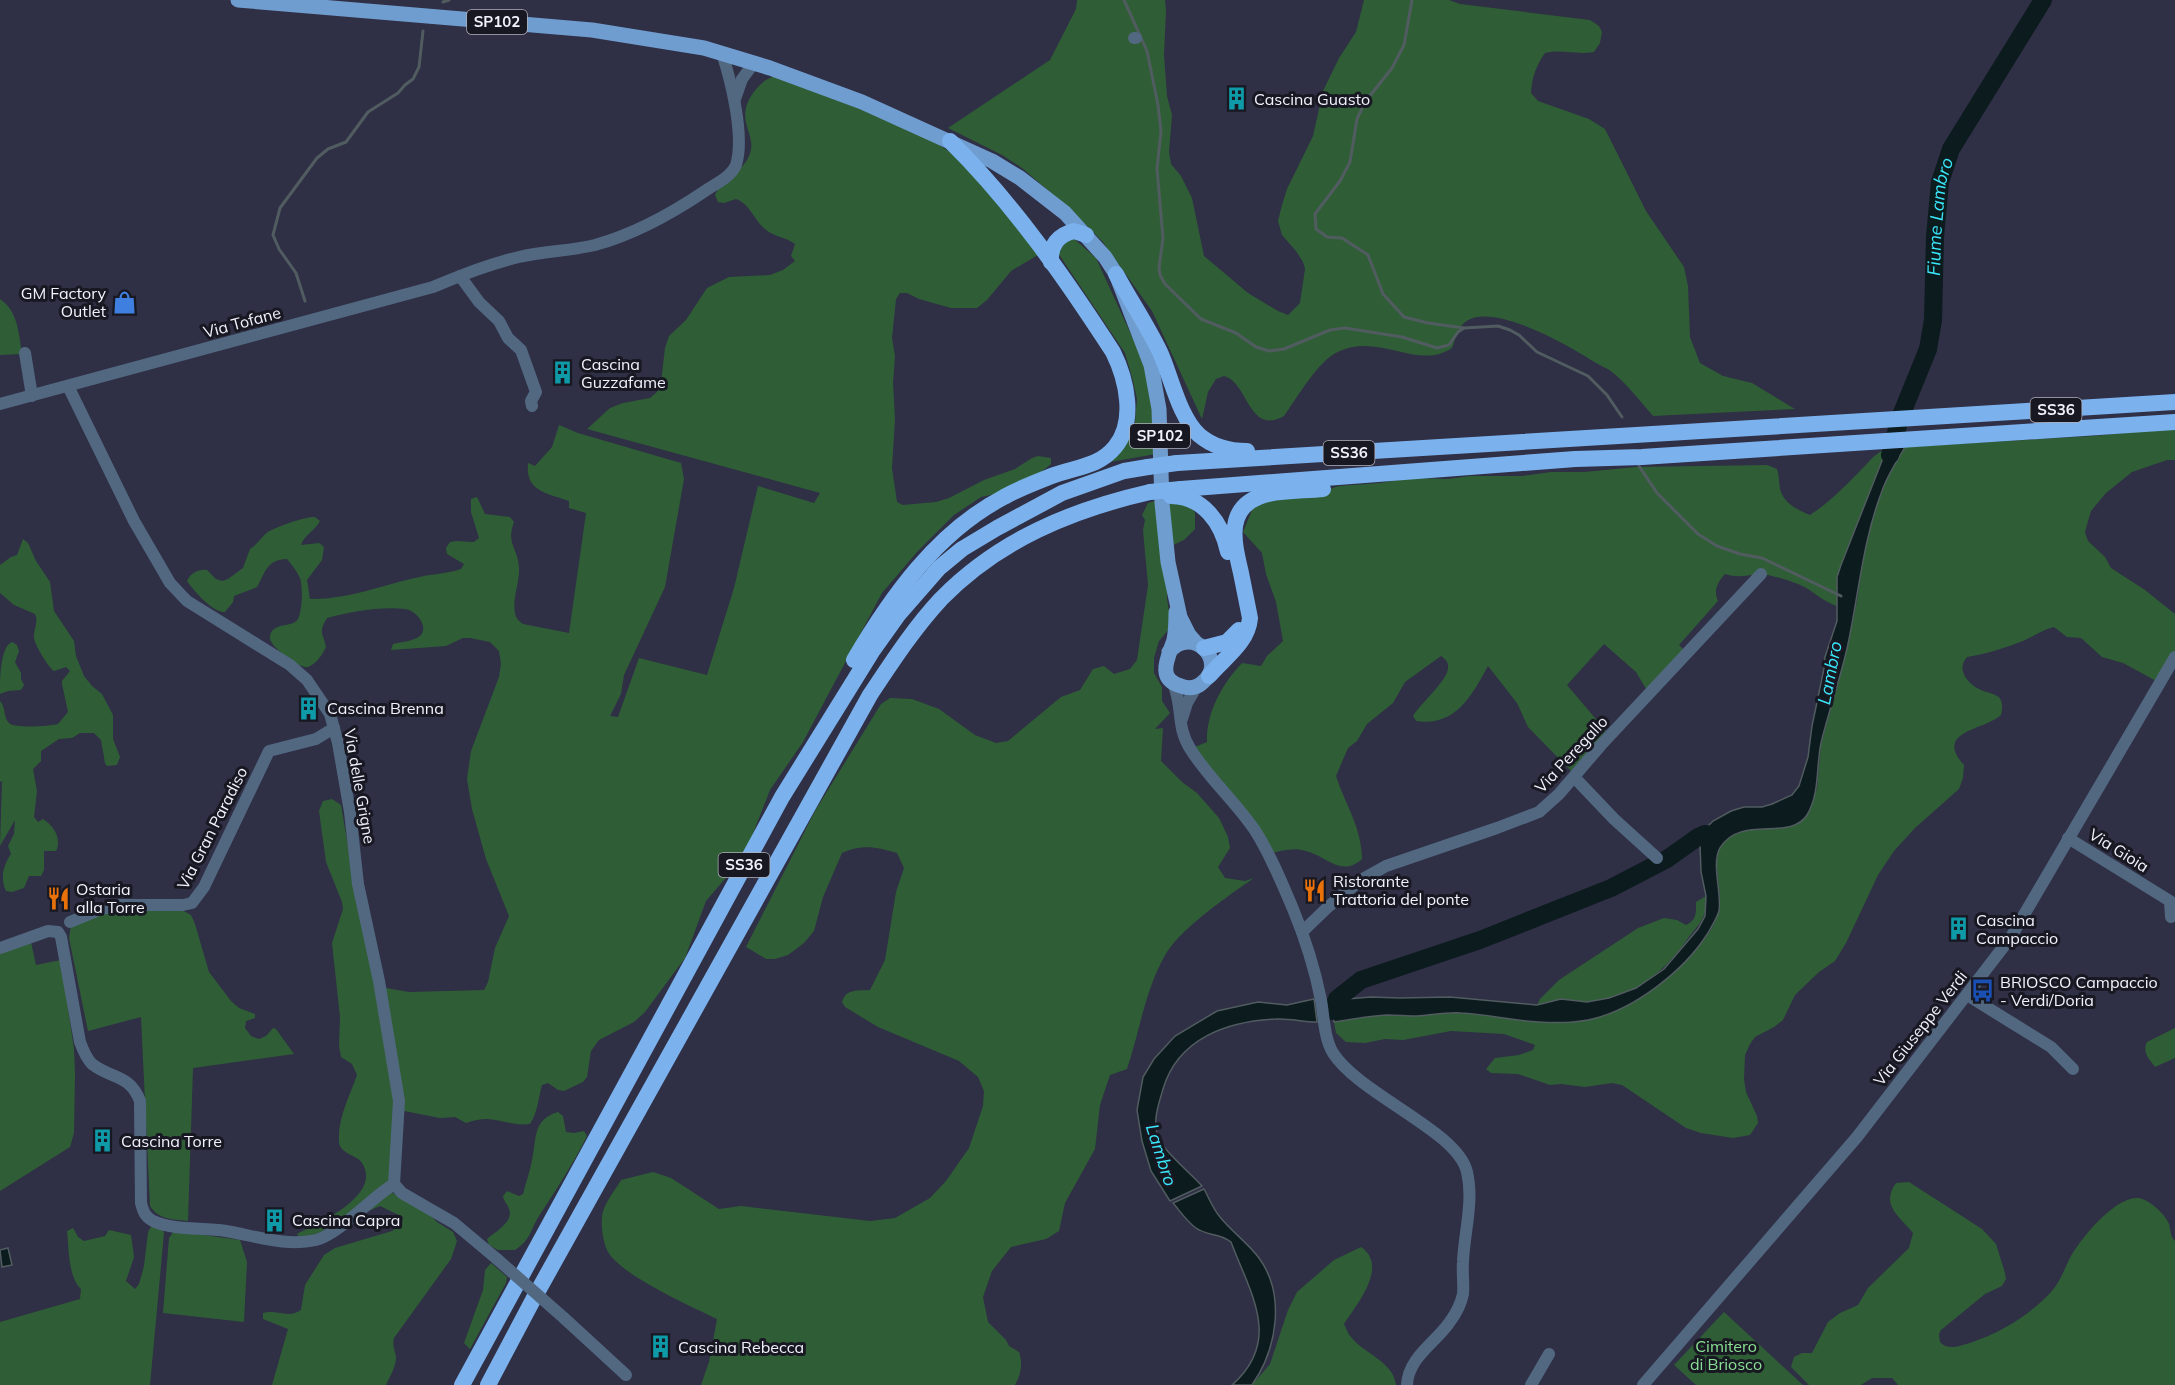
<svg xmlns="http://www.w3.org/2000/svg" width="2175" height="1385" font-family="Mulish,sans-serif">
  <rect width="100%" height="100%" fill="#2f2f45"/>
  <g fill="#2f5e36">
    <path d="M1077,0H1165L1166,11L1164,55L1167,96L1172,115L1169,152L1171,164L1181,176L1192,198L1204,256L1248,293L1278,311L1288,315L1300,303L1305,269L1303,262L1296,251L1282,235L1278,221L1282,205L1287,189L1313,136L1323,91L1339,58L1356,32L1364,0H1449L1460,4L1590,20L1599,26L1602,32L1600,43L1594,52C1576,55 1563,49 1545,53C1536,66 1532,77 1531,93L1538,101L1589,119L1605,129L1646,211L1684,267L1688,286L1690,337L1700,363L1723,376L1752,383L1795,409L1653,416C1640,401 1627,384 1612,372C1607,368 1601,366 1596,363C1571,347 1490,299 1464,323C1457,329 1455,340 1452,348C1417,372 1376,329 1334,354C1315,366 1297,398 1284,416C1248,436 1249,383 1224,376L1216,379L1208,392L1202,419L1152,311L1102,241L1071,210L1022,168L1002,155L948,128L1050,60L1076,9Z"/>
    <path d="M775,76L906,127L932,140L953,154L1008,214L1038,255L1011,271L987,300L977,308H951L919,299L907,293H900L896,299L892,338L895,356L893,383L895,419L892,468L897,502L903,505L936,502L949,498L984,480L1015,469L1032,458L1038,456L1051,458V464L1035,477L1000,493L981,497L954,515L917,552L882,593L803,742L770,790L748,846L730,873L706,901L685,958L645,1012L634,1022L599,1040L591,1051L587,1077L583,1082L564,1091L558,1090L548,1083L542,1085C538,1099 538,1112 530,1124C504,1127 495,1112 466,1123L455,1117L440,1118L399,1110L389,1191L427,1212L437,1222L453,1232L457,1241L451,1259L394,1338C392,1346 395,1350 396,1357C396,1367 390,1376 386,1385H272L288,1329L263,1319V1313C276,1309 289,1319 301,1310L305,1285L324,1255L335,1248L392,1231L402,1223L403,1217L380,1206L302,1240L297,1234C318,1224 383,1195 362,1163C357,1155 340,1154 339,1142C337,1120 350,1095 357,1075L352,1064L341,1057L339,1046L340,1017L332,943L343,909L342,902L326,862L319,811L323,801L332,799L341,805L356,893L380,987L409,992L484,990L488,982L495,948L509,916L486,859L472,809L467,779L471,751L499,677L501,664L499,651L490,642L470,638H463L446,646L391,650L393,644C401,642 414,641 420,636C430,626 415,610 405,609C382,606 348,612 327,618C318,633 323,632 326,647C323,654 315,665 308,667C300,669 270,647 270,638C270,623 288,627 295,622C303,618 303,586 300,578C297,571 291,564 287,559C267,559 265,573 257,587L234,596L233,602L225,612C213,613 194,591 187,581C191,573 198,569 207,570L216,579L222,581L228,579L243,568L250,549C259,543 262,536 268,532C275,527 307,516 315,517L320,521C315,531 304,535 301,545L319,543L324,547L322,560L307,580L310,599C345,600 380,586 415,578C430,574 446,574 461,569L464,564L447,554L446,548L450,542L456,541L474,542L479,538L471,512V499L477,497L485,514L510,517L514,522C506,544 517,546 519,567C520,582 512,598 515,613C516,619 519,621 523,624L569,633L586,513L569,508V501C548,493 525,492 528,463L535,466L552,447L559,425L578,433L681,463L684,479L665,587L624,675L621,694L610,716L618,717L639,658L707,675L734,588L758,486L814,503L820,493L587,429L610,408L623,403L650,398L657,392L661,382L665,348L669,336L686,320L707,288L729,277L770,275L783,270L795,261L791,256L795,244C786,237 774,237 765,229C754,220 750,204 736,199L724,203L718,202L715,195C721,181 741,174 749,156C759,134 733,122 753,93C759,85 765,79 775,76Z"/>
    <path d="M1073,238L1096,258L1140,354L1152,391L1156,454L1110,462L1134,433L1137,399L1132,377L1125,353L1058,253L1066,242Z"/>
    <path d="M0,299C18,311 19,334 22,354L0,355Z"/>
    <path d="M2175,428V460H2167L2132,472L2106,493L2091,511L2085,532L2088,541L2105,557L2111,568L2145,590L2175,614V657L2160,683L2123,663L2102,657L2081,638L2067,637L2054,627C2042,630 2034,636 2023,641C2005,648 1986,654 1967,657C1956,669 1967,683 1979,689C1993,696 2006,692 2001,715C1985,730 1933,731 1964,765L1963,778L1959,789L1915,828L1894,851L1878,875L1846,943L1835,961L1819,972L1795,995L1783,1020L1774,1027L1755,1037L1750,1044L1745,1055L1744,1079L1746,1092L1757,1116L1758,1123L1750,1135L1733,1138L1701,1133L1686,1128L1622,1085L1612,1083L1585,1087L1561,1084L1550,1085L1518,1074L1491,1073L1486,1069L1495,1058L1519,1055L1533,1050L1535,1045L1504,1034L1451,1031L1403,1040L1385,1039L1365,1043L1346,1042L1336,1033L1334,1022C1352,1019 1370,1016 1388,1015C1399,1015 1409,1016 1420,1016C1432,1015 1444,1013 1456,1013C1484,1013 1510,1020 1538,1022C1579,1025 1619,1014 1653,989C1676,973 1713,939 1719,910C1722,894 1716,876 1717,860C1719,827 1762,827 1787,828L1817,790L1821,745L1848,645L1858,596L1863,557L1870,525L1882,488L1905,447L2094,436Z"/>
    <path d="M1887,448L1841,565L1837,577V606C1826,602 1818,596 1808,589C1798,583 1784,579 1772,576C1755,571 1743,580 1725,574C1718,582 1713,590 1718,601L1679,645L1684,650L1648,692L1636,672L1604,644L1567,685L1606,731L1571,771L1528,727L1517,703L1488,666C1472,695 1456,727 1416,721L1413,716C1421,703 1448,680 1448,668C1449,662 1445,659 1441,656L1405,682L1393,703L1367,724L1357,741L1348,748L1336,776C1345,804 1362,828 1362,859C1341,878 1327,856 1306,851C1293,847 1281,851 1268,854L1190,749L1207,742C1206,713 1222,684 1242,663L1261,666L1267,656L1283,641L1276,602L1266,574L1262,553L1243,532L1252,510L1262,500L1323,491L1339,486L1380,483L1412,478L1448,479L1470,476H1523L1551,472H1584L1636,467L1767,465L1777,469C1779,476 1779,482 1780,489C1784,504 1798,510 1810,515C1830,502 1845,486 1861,470C1872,459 1872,456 1887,448Z"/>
    <path d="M1158,500L1189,503L1195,513V529L1184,540L1163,550L1168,578L1167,599L1170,617L1169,629L1159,641L1154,658V673L1162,687V701L1170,713L1155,729L1163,728L1161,761L1182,782L1197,793L1219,818L1228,837L1230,848L1218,867L1225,878L1245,881L1254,878C1228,896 1184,926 1167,952C1145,988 1140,1031 1127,1069L1110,1075L1100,1105L1095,1149L1065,1203L1059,1231L1046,1239L1011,1247L992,1271L983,1297L988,1322L1006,1340L1009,1346L1019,1352C1023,1364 1021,1374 1015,1385H701L709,1362L717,1319C692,1307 618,1274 607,1250C603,1241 601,1227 602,1217C603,1204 615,1191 621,1180L653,1172L671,1178L719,1209L741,1206L870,1221L895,1218L930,1198L946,1181L969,1148L983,1106L984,1091L978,1077L959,1061L878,1027L845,1007L842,1002C846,988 858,991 870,990L885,960L896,892L904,868L897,853C876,847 863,844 842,853L823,897L814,931L804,943L788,955L775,959H766L746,947L815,811L881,704L890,698L912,699L939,709L975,735L996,743L1008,741L1061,697L1080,690L1093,669L1104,666L1114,674L1130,669L1137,660L1148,585L1143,530L1145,520L1142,515L1148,503Z"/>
    <path d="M23,539L28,543L36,561L50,582L54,611L74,641L76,656L84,676L92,686L102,694L113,715V739L120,757L117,765L107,766L105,763L101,740L94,733H80L72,738L59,739L41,751V761L33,769L37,791L34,817L38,822L43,819C54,826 62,839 56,851H44V870L41,876H29L24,888L12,892L6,891C0,878 3,866 11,854L8,846L14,834L15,820L0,846L2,781L0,782V701C6,707 3,717 9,723C15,729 51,726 58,724L68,712L62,684V681L70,671L66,667L54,671C48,667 35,645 34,638C33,629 39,623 35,614L14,605L0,593V565L11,557L17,555Z"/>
    <path d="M12,642L17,645L19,651L15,662L21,673V679L24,685L21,690L8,691L0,694C0,679 0,647 12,642Z"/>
    <path d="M1706,896C1707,920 1699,923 1686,941C1662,975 1630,999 1587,1002C1578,1002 1569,998 1560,1000C1552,1001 1546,1005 1537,1005L1540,999L1559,980L1638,928L1664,918L1677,920L1686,925C1697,920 1696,913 1696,902Z"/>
    <path d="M178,908L191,915L195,924L209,972L231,1001L239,1008L255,1014V1018L246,1021L245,1028L251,1036L259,1039L266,1036L273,1028L276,1029L294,1054L193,1068L188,1221C172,1219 159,1220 150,1206L141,1017L88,1031L69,938L71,925L100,911Z"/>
    <path d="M31,942L36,965L61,960L74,1049L75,1074L74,1133L70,1147L0,1191V954Z"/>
    <path d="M2175,1028V1058L2155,1067C2149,1058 2142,1053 2147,1042Z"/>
    <path d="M558,1112L563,1116L566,1132L574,1133L584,1131L587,1136C573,1164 556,1190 539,1216C530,1230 531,1240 515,1250H498L489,1245L487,1239C495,1232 514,1222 509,1209C507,1203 504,1202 503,1196L507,1191L519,1196L523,1194C526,1182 530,1171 532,1160C537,1138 532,1120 558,1112Z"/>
    <path d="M1909,1182L1982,1229L1996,1244L2005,1273L2006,1279L2002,1286L1985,1294L1941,1330L1939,1334L1940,1342C1948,1351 1959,1346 1970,1343C2000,1333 2029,1316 2051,1292C2060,1282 2063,1272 2069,1260C2078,1241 2115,1196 2138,1198C2149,1199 2165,1214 2169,1224C2171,1231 2170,1236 2175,1241V1385H1898L1892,1378H1872L1861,1385H1809L1791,1367L1794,1357L1802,1353H1812L1828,1322L1840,1313L1858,1305L1868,1288L1909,1248L1913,1233C1900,1217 1880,1205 1896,1183Z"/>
    <path d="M151,1227H155L163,1230L164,1233L150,1385H0V1322L80,1299L81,1289C68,1277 69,1248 67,1231L73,1228L78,1237L84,1241L105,1236L109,1230L131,1235L134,1257L126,1281L135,1289L139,1284L144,1266L148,1232Z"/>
    <path d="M174,1231L240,1240L247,1262L244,1322L163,1313L169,1238Z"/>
    <path d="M1361,1247C1389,1266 1357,1304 1344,1324C1346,1328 1348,1334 1351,1337C1364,1354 1393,1361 1396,1385H1252L1270,1364L1288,1310L1297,1292L1334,1260Z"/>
    <path d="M491,1263L507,1277L506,1283L470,1349L464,1343L483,1290L485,1270Z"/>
    <path d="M1724,1312L1803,1385H1696L1674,1365Z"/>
  </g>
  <g fill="#0c1b1d" stroke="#515c60" stroke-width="1.5">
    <path d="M1905,447C1897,461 1887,476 1882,491C1863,540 1859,592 1848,644C1841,677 1829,710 1821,743C1816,767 1820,793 1807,815C1790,842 1740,814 1720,848C1711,864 1722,893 1719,911C1717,918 1712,926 1708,933C1684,971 1633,1011 1588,1020C1572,1023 1555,1023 1539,1022C1513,1021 1487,1014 1461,1013C1446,1012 1432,1015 1417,1016C1407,1016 1397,1015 1387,1015C1370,1016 1352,1019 1334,1022L1329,997L1347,999L1371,997L1400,998L1450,997L1537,1005L1561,999L1587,1002L1609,998L1636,988L1664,969L1698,929L1705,916L1706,896L1701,872L1700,844L1703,831L1713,821L1731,811L1744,807H1762L1772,804L1792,795L1799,786L1808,757L1812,726L1824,669L1825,657L1837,621V577L1841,565L1887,448Z"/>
    <path d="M1314,999L1317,1022C1303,1022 1289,1018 1276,1019C1228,1021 1178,1038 1163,1089C1159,1103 1153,1119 1157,1134C1163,1152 1189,1171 1202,1186L1170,1201L1151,1171L1142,1141L1137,1110L1143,1077L1154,1059L1175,1036L1217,1011L1258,1002L1287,1005Z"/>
    <path d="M1204,1189C1209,1198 1213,1209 1220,1217C1232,1232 1248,1243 1259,1258C1286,1295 1277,1349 1252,1385H1232C1283,1340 1250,1293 1231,1242C1220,1233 1207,1236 1196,1228C1187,1222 1180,1211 1173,1203Z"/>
    <path d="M8,1248L12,1265L2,1267L0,1250Z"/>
  </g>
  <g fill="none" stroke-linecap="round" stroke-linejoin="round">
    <g stroke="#515c60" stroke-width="3">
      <path d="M1124,0L1147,51L1158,105L1161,131L1157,169L1163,238L1159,267L1160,275L1165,284L1201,319L1236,333L1256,347L1269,351L1284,349L1330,330L1345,328L1402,337L1437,348L1449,345L1458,332L1464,328"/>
      <path d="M1412,0L1404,45L1392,68L1365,102L1357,119L1350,162L1340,181L1315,214L1316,229L1327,237L1342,238L1368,255L1383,294L1404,317L1428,323L1464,328L1498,326L1510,330L1519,335L1537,352L1588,376L1607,395L1622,417"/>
      <path d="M443,2L449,0"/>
      <path d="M305,301L296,273L279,249L273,235L280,208L317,158L328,149L346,142L368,112L398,93L405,85L413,79L419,67L423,31"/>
      <path d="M1639,466L1657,493L1698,534L1717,546L1740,554L1762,558L1841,596"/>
    </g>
    <g stroke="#0c1b1d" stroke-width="18">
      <path id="s1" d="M1890,455L1900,418L1928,349L1933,320L1935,237L1940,182L1951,149L2043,0"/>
      <path d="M1332,1011L1337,999L1361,980L1480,940L1611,888L1667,859L1698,837L1705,834L1712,835"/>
    </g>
    <g stroke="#526881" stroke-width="12">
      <path d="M1134,38H1136"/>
      <path d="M735,99L742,79L754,63"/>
      <path d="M460,276L479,302L499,321L508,338L521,350L536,392L531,401L532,406"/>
      <path d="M25,353L32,396"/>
      <path d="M68,386L134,521L170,583L187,601L290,665L307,680L330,714L338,743L350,812L358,884L379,981L399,1101L394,1184"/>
      <path d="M0,404L433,287C460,276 489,264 519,257C544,251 570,251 595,245C635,234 671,214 705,191C715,184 731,177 736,165C745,136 731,81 722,53"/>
      <path d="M1172,681C1184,705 1175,726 1191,750C1210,780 1237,803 1256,832C1271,856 1282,883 1293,909C1305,938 1315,970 1321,1000C1324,1017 1324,1038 1333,1053C1360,1095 1458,1131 1467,1172C1474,1202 1464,1233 1463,1262C1462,1273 1464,1283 1463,1294C1461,1304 1455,1315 1449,1323C1435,1343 1408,1358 1407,1385"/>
      <path d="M1182,719L1187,703L1197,686"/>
      <path d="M1574,777L1614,819L1657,858"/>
      <path d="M2068,838L2170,901L2171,917"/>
      <path d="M70,922L99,910L118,905H183L192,903L204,887L269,751L316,739L334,728"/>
      <path d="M1302,932L1329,906L1361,880L1386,866L1497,828L1539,812L1559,794L1601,745L1761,574"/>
      <path d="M0,948L48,931L58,932L61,937L80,1042C83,1050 86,1058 92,1064C111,1079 130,1074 140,1101L141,1203C143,1211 145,1217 153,1221C175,1231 202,1227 226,1231C256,1236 286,1247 316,1240C339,1234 371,1198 394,1184"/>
      <path d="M1967,995L2051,1047L2073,1069"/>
      <path d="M394,1184L402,1193L454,1223L497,1259"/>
      <path d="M564,1318L626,1375"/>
      <path d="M1531,1385L1549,1354"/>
      <path d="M1643,1385L1857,1137L2011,937L2175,657"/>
    </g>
    <g stroke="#709dcf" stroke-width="15">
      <path d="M238,0L592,30L704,48L770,68L862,102L992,161L1020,178L1065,213L1105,257L1116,274L1151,365L1159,409L1162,503L1168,562L1180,617L1189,635L1196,643"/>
      <path d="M1169,652C1193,624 1228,662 1203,682C1197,688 1189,689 1181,686C1155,679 1169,656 1174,640C1176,630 1176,622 1176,612"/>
    </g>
    <g stroke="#7bb2ee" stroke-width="16">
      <path d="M1051,262C1050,245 1058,235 1074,231L1086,235"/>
      <path d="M1116,274C1130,300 1147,325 1160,352C1171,376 1179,417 1199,435C1213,447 1230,451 1247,451"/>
      <path d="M1177,463L2175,402"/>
      <path d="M1181,489L1575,459L1642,457L2175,422"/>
      <path d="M1171,496C1203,496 1222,523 1228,552"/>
      <path d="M1204,648L1227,642L1239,630"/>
      <path d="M854,660C891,597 937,532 1004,497C1018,489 1034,483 1049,477C1073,467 1098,468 1115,447C1136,422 1127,380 1113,352C1065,278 1013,203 950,141"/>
      <path d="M1209,676C1224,658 1248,643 1250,618C1247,603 1244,588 1241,573C1234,543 1224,507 1264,495C1282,490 1304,491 1323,489"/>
      <path d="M462,1385L782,797L873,650L898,615L939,568L962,549L997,528L1062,493L1124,471L1148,467"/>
      <path d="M488,1385L534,1298L870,695C892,662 914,628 941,599C999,540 1071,510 1150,492"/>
    </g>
    <path stroke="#526881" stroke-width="12" d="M497,1259L564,1318"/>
    <g stroke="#7bb2ee" stroke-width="16">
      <path d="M1148,467L1177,463"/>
      <path d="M1150,492L1181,489"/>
    </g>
  </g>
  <defs>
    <symbol id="building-bare" viewBox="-9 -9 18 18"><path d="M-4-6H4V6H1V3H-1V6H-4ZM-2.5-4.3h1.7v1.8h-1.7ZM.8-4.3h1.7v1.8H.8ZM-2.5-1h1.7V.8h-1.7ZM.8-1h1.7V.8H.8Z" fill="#0f9aa8" stroke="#181822" stroke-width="2.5" paint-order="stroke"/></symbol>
    <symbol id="shop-bare" viewBox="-9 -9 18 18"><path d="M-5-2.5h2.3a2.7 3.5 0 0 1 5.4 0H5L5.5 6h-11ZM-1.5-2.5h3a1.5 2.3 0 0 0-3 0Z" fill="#3f7fe0" stroke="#181822" stroke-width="2.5" paint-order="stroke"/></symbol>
    <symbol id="restaurant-bare" viewBox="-9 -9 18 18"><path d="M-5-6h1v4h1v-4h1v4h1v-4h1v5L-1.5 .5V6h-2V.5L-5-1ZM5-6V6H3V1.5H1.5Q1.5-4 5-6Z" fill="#e8710a" stroke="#181822" stroke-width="2.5" paint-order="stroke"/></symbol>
    <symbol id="bus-bare" viewBox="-9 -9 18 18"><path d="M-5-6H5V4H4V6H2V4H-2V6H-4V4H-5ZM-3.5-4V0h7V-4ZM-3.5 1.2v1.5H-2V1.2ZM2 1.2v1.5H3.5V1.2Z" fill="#1a4fb4" stroke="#181822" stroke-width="2.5" paint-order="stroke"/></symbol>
  </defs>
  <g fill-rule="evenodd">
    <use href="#building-bare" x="1220" y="82" width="33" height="33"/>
    <use href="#shop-bare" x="108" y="286" width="33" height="33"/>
    <use href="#building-bare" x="546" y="356" width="33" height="33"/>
    <use href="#building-bare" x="292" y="692" width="33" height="33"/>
    <use href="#restaurant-bare" x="1298" y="874" width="33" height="33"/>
    <use href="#restaurant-bare" x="42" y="882" width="33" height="33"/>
    <use href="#building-bare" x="1942" y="912" width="33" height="33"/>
    <use href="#bus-bare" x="1966" y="974" width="33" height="33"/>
    <use href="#building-bare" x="86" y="1124" width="33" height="33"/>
    <use href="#building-bare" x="258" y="1204" width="33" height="33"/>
    <use href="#building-bare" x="644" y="1330" width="33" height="33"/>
  </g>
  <g text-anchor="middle" stroke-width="6" stroke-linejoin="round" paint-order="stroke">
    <g fill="#181822" stroke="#b0b1bb" stroke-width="1.5">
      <rect x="467" y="10" width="60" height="24" rx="4.5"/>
      <rect x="2030.5" y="398" width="51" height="24" rx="4.5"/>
      <rect x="1130" y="424" width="60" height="24" rx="4.5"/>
      <rect x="1323.5" y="441" width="51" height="24" rx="4.5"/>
      <rect x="718.5" y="853" width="51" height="24" rx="4.5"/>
    </g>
    <g font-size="15" font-weight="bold" fill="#f1f2fd">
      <text x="497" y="27">SP102</text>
      <text x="2056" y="415">SS36</text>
      <text x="1160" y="441">SP102</text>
      <text x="1349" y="458">SS36</text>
      <text x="744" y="870">SS36</text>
    </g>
    <g font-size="16" fill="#f1f2fd" stroke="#181822" text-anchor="start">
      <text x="1254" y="105">Cascina Guasto</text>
      <text x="106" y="299" text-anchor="end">GM Factory<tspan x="106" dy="18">Outlet</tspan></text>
      <text x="581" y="370">Cascina<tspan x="581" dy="18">Guzzafame</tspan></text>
      <text x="327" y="714">Cascina Brenna</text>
      <text x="1333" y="887">Ristorante<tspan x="1333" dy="18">Trattoria del ponte</tspan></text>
      <text x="76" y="895">Ostaria<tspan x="76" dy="18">alla Torre</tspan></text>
      <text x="1976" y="926">Cascina<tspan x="1976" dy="18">Campaccio</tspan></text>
      <text x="2000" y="988">BRIOSCO Campaccio<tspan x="2000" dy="18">- Verdi/Doria</tspan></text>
      <text x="121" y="1147">Cascina Torre</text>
      <text x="292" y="1226">Cascina Capra</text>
      <text x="678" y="1353">Cascina Rebecca</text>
    </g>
    <g font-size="16" fill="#f1f2fd" stroke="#181822">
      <text transform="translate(242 322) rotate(-15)" y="6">Via Tofane</text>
      <text transform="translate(1571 754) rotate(-47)" y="6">Via Peregallo</text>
      <text transform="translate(360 786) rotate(80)" y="6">Via delle Grigne</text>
      <text transform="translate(212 828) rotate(-63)" y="6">Via Gran Paradiso</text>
      <text transform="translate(2119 850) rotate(32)" y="6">Via Gioia</text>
      <text transform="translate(1920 1028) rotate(-52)" y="6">Via Giuseppe Verdi</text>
    </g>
    <g font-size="16" fill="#89e093" stroke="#181822">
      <text x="1726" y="1352">Cimitero<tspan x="1726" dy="18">di Briosco</tspan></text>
    </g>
    <g font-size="18" font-style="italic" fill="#3ae7fa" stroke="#181822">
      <text dy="6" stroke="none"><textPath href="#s1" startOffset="246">Fiume Lambro</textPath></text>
      <text transform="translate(1830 673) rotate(-79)" y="6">Lambro</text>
      <text transform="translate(1161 1155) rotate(72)" y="6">Lambro</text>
    </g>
  </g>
</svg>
